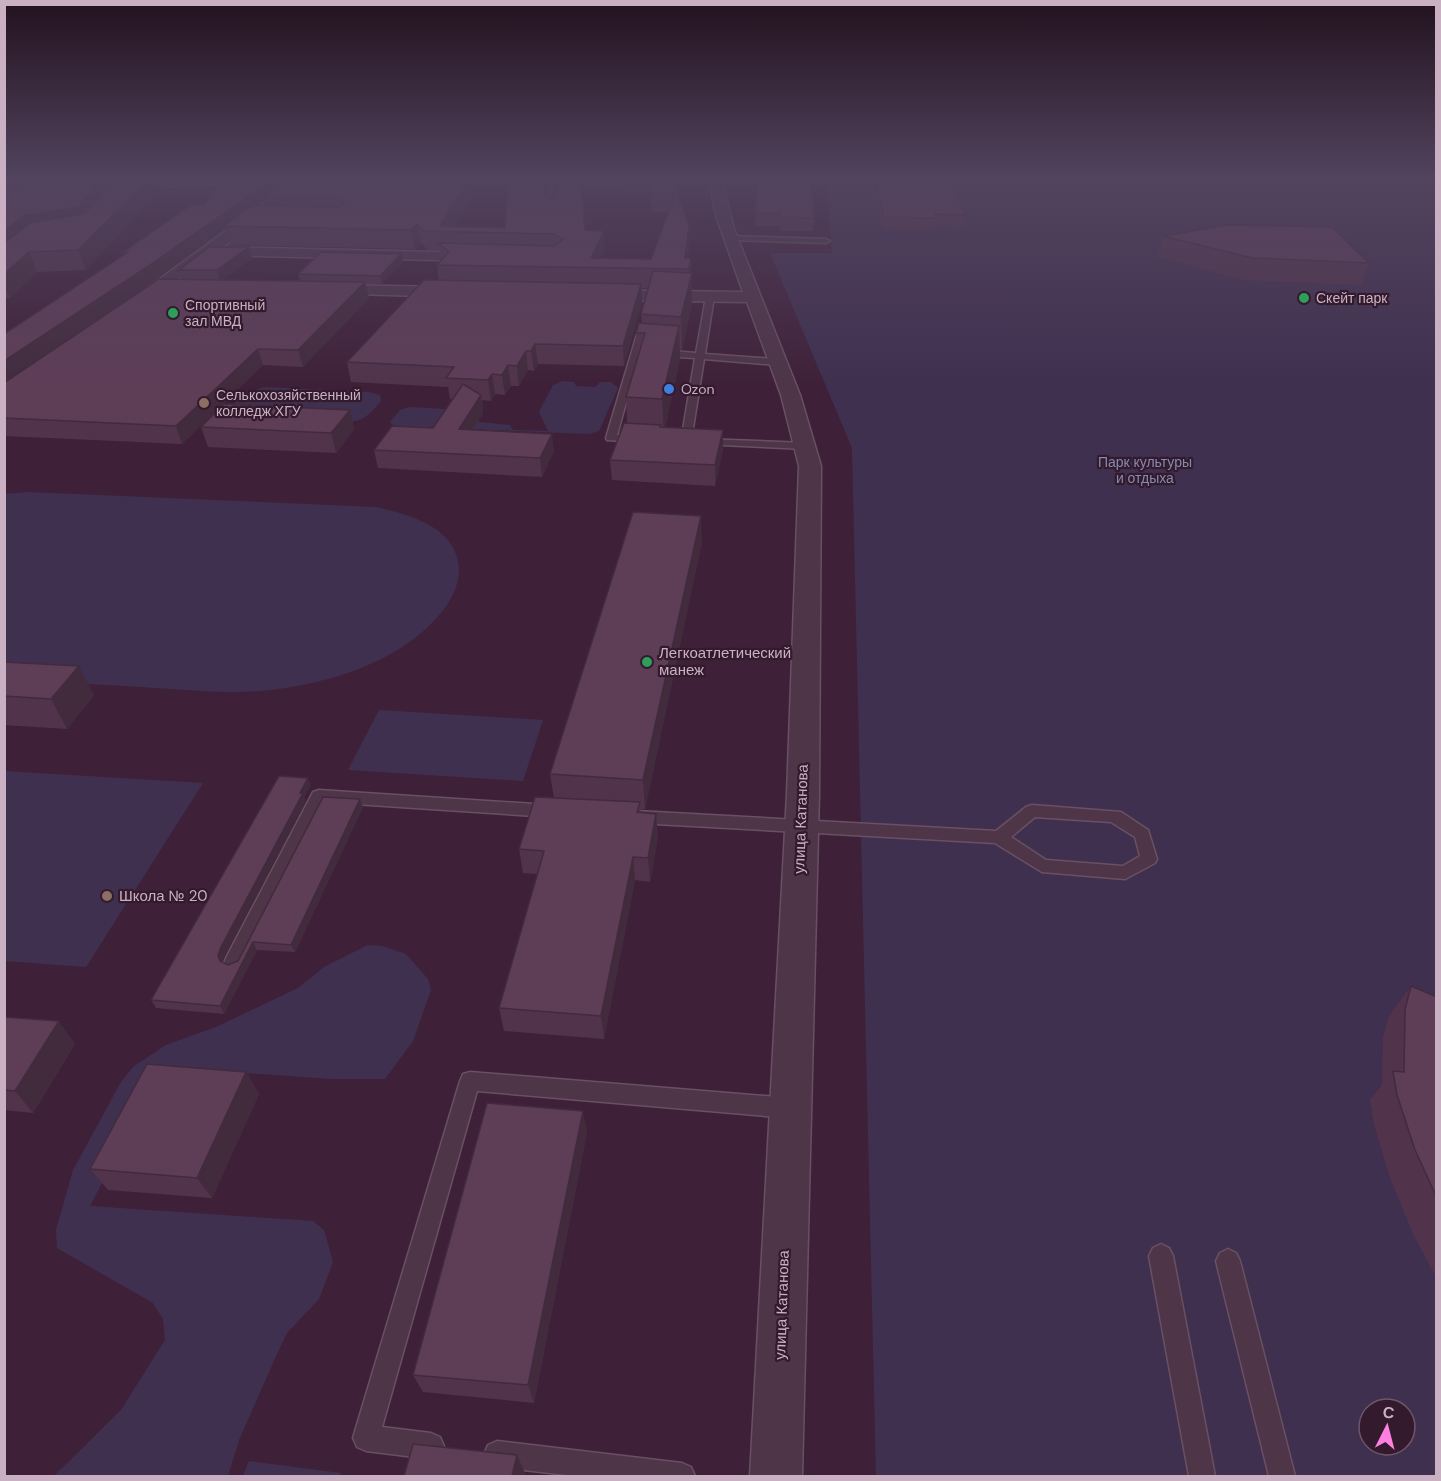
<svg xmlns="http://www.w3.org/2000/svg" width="1441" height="1481" font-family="'DM Sans',sans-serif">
  <rect width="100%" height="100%" fill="#3e2138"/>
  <g fill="#403050" fill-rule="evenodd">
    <path d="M830,178H1436V1476H876L852,448L770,253H832L826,180ZM1369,1409H1405V1445H1369Z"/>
    <path d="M563,381L574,382L576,386L595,387L600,382H611L618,388L599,431L589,434L394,426L390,422L400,410L409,407L445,409L449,412L468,416L480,422L510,425L513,430L548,431L539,412L553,385Z"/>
    <path d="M264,387L369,392L380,395L381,401C366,418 364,421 341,423L226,412L243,395Z"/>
    <path d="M28,492L376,507C406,514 451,525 458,561C463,586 447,608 430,625C387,667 318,686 259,691C220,694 180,689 141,687C95,684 50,682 5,679L4,494Z"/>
    <path d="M379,710L543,720L523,781L348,770Z"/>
    <path d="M4,771L203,783L86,967L5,961Z"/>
    <path d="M368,945L382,946L406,954L428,979L431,990L413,1041L385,1079H331L162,1067L90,1206L313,1221L324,1230L333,1262L319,1299L287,1333L277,1354L239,1440L228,1476H54L121,1410L165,1340L163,1319L153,1303L57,1248L56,1230L73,1170L121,1082L133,1067L166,1045L216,1027L298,988L324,967Z"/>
    <path d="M249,1461L341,1473L340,1476H243Z"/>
  </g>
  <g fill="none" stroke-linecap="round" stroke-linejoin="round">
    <defs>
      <g id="lane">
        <path d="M551,178H557L555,212L552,214L549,212Z"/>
        <path d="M728,236L826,239L830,241L826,243L731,240Z"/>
        <path d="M710,295L714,297L705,354L776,359L781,362L776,365L704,359L691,441L686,444L681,441L695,358L660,356L656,353L660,350L696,353L706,297Z"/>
        <path d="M642,328L646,331L617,435L638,436L643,439L638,442L607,440L606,438L638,331Z"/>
        <path d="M704,439L806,443L811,446L806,449L700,444V440Z"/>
        <path d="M319,790L550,805L556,807L558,811L556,815L550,817L324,802L240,968L233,971L226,968L224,963L226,958L311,796L313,792Z"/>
        <path d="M1032,805L1121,812L1148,830L1157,859L1155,863L1125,879L1042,872L995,843L637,823L631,821L629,817L631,813L637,811L996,831L1026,807ZM1035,817L1111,822L1135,837L1140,856L1123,866L1046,860L1011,837Z"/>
        <path d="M470,1072L789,1098L796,1101L799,1108L796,1115L789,1118L477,1091L382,1427L431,1433L440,1437L444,1446L440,1455L431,1459L366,1451L357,1447L353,1438L460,1081L463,1074Z"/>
        <path d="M1161,1244L1169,1248L1173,1256L1215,1476H1189L1149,1256L1153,1248Z"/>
        <path d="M1228,1249L1236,1253L1240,1261L1295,1476H1269L1216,1261L1220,1253Z"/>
        <path d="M497,1441L682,1463L691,1467L695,1476H576L497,1467L488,1463L484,1454L488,1445Z"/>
      </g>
      <g id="street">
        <path d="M191,178L268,179L262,183L118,188L112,184L118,180Z"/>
        <path d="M298,178H310L303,187L223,247L482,253L489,257L482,261L211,255L143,306H131L129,303L131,300Z"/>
        <path d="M709,178H721L734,229L800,395L821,466L819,794L802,1476H750L787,794L799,466L781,395L747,302L601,300L593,295L601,290L743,292L716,216Z"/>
        <path d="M328,285L454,287L462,292L454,297L322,293L320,290Z"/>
      </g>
    </defs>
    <use href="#lane" stroke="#695063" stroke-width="3"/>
    <use href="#street" stroke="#695063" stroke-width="3"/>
    <use href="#lane" fill="#4e3548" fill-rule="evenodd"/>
    <use href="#street" fill="#4e3548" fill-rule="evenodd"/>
  </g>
  <g fill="#51344b" fill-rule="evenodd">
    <path d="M4,178H158L161,189L86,270L37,272L10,298H4Z"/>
    <path d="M222,178H285L286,182L292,178H483L454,227L505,228L509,178H550H549L548,197L549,198L556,194V178H672L689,245L688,258H691L692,304L682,350H680V359L665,427L723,430V450L715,486L612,480L610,460L627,423L626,397L637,358L636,333L642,323L641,314L648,288H642V302L624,366L538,364L534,371L528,370L519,386H511L505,395L495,394L491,401L482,400L483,413L473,430L554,451L542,477L378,468L374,450L433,428L453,399H450L448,387L351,382L347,362L439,281L437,265L441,260L440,250H428L421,243L415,249L230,245L225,229L153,282L4,383L123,256L122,253L204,205ZM581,191L648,192L653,212H669L651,259L601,258L605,250L585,230ZM264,201L265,205H258Z"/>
    <path d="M873,178H949L966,215L965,227L935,226V230L883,229L872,187Z"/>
    <path d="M758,179L814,218L813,231H780V226H755Z"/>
    <path d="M1163,236L1369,263L1361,285L1245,280L1157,257Z"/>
    <path d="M249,247L252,258L222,280L300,281L298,274L403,262L382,284H366L369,298L303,367L263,365L182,444L4,436V383L182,279L179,270Z"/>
    <path d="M350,410L354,429L336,453L208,447L201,427Z"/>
    <path d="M702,542L645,809H640V813L656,814L658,837L650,882L635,880L604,1039L504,1031L499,1008L537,874L523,873L519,849L554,798L550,774Z"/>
    <path d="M4,662L94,695L67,729L4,725Z"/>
    <path d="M311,785L304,797L306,801L224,957L222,962L228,965L238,961L323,797L363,807L295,952L257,950L224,1014L156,1008L151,1000Z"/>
    <path d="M1411,986L1437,997V1277H1436L1414,1236L1390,1178L1374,1124L1370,1100L1382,1085L1383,1038L1389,1016Z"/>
    <path d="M4,1017L75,1044L33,1113L4,1110Z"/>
    <path d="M246,1072L259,1094L212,1198L108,1190L90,1169Z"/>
    <path d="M587,1132L534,1403L423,1392L413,1375Z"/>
  </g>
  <g fill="#422b3d">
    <path d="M150,178H158L161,189L86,270L78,250Z"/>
    <path d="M275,178H285L287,185L263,198L264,201L230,226H224L225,229L153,282L4,383V361Z"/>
    <path d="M470,178H483L452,231L440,226Z"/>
    <path d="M546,178H550H549L547,212L545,194Z"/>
    <path d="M97,186L104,203L4,258V231L23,216Z"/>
    <path d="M417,224L421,243L415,249L411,230Z"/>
    <path d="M689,226V245L687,269L685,258Z"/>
    <path d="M604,231L605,250L597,267L591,258Z"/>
    <path d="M249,247L252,258L220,281L217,270Z"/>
    <path d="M29,252L37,272L10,298L4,285V274Z"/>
    <path d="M401,254L403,262L382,284L380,276Z"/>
    <path d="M691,258L692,304L682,350L681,317L689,282V269Z"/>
    <path d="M365,282L369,298L303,367L298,350Z"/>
    <path d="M641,284L642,302L624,366L623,346Z"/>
    <path d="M679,326L680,359L664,435L662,399Z"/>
    <path d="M535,344L538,364L534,371L531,351Z"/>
    <path d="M258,349L263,365L182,444L176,426Z"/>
    <path d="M526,351L528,370L519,386L517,366Z"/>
    <path d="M508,365L511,386L505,395L502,375Z"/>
    <path d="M492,374L495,394L491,401L488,380Z"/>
    <path d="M481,395L483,413L462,447L459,429Z"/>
    <path d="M350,410L354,429L336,453L331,433Z"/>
    <path d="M723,430V450L715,486V465Z"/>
    <path d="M552,434L554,451L542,477L540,458Z"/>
    <path d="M701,516L702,542L645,809L643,780Z"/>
    <path d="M79,666L94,695L67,729L51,699Z"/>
    <path d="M308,778L311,785L304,797L306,801L224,957L222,964L224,969L218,956L220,949Z"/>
    <path d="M360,799L363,807L295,952L291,945Z"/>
    <path d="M656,814L658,837L650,882L648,858Z"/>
    <path d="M633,857L635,880L604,1039L601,1016Z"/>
    <path d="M253,942L257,950L224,1014L220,1006Z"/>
    <path d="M59,1021L75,1044L33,1113L15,1091Z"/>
    <path d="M246,1072L259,1094L212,1198L197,1178Z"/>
    <path d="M583,1111L587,1132L534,1403L528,1385Z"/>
    <path d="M517,1455L526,1476H512Z"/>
  </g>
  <g fill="#5e3d57" stroke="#422b3d" stroke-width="1.5">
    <path d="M4,178H99L4,182Z"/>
    <path d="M109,178H150L78,250L29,252L4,274V243L30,223L85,213L113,183Z"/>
    <path d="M222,178H275L147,267L4,361V334L128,252L122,253L191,205H204Z"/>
    <path d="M292,178H470L440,226L505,228L509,178H546L545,194L549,198L556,194V178H580L585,230L604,231L591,258L651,259L676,193L652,194L648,178H672L689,226L685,258H691L689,269L437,265L449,252L438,243L554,246L563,239L554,234L424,231L417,224L411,230L224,226L253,205L339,207L344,203L339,199L263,198Z"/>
    <path d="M873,178H949L966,215L935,214L936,218L884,217Z"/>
    <path d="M758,179L811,180L814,218L781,217V213H755Z"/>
    <path d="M97,186L78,207L23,216L4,231V189Z"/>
    <path d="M1227,225L1332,227L1369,263L1252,258L1163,236Z"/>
    <path d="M209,247H249L217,270H179Z"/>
    <path d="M321,252L401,254L380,276L298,274Z"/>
    <path d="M653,271L692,273L681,317L641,314Z"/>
    <path d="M159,279L365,282L298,350L258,349L176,426L4,418V383Z"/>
    <path d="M424,280L641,284L623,346L535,344L531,351H526L517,366L508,365L502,375L492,374L488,380L446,378L454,367L347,362Z"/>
    <path d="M639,323L679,326L662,399L626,397L645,333H636Z"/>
    <path d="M463,384L481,395L459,429L552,434L540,458L374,450L392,426L433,428Z"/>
    <path d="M224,404L350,410L331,433L201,427Z"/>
    <path d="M624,423L661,425L660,427L723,430L715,465L610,460Z"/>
    <path d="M633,512L701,516L643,780L550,774Z"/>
    <path d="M4,662L79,666L51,699L4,696Z"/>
    <path d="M279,776L308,778L300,793H303L220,949L218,956L220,961L228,965L238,961L323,797L360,799L291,945L253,942L220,1006L151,1000Z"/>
    <path d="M535,797L640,802L637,812L656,814L648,858L633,857L601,1016L499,1008L544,851L519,849Z"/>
    <path d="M1411,986L1437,997V1198L1415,1150L1397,1095L1393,1071L1404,1072L1405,1009Z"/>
    <path d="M4,1017L59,1021L15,1091L4,1090Z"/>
    <path d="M147,1064L246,1072L197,1178L90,1169Z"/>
    <path d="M487,1103L583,1111L528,1385L413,1375Z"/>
    <path d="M413,1444L517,1455L512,1476H404Z"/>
  </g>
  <linearGradient id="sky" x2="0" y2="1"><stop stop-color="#22121f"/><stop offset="0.46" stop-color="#52435e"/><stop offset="1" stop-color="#52435e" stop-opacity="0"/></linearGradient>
  <rect width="1441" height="385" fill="url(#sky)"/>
  <g fill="#2e9e5b" stroke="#331a2d" stroke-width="2">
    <circle cx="1304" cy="298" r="6"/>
    <circle cx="173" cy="313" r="6"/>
    <circle cx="647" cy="662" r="6"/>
  </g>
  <circle fill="#3f7fe0" stroke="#331a2d" stroke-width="2" cx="669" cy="389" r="6"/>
  <g fill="#8d6e63" stroke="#331a2d" stroke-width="2">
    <circle cx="204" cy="403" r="6"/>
    <circle cx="107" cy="896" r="6"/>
  </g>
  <g text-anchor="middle" stroke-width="4.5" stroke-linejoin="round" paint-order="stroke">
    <g font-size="14" fill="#c9b1c3" stroke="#331a2d" text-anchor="start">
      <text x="1316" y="303">Скейт парк</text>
      <text x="185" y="310">Спортивный<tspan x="185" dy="16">зал МВД</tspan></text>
      <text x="681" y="394">Ozon</text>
      <text x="216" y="400">Селькохозяйственный<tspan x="216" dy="16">колледж ХГУ</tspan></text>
    </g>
    <g font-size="14" fill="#858ab1" stroke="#331a2d">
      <text x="1145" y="467">Парк культуры<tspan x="1145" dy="16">и отдыха</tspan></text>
    </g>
    <g font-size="15" fill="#c9b1c3" stroke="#331a2d" text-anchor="start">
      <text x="659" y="658">Легкоатлетический<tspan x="659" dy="17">манеж</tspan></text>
      <text x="119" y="901">Школа № 20</text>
    </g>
    <g font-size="15" fill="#c9b1c3" stroke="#331a2d">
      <text transform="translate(801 819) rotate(-88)" y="5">улица Катанова</text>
      <text transform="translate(782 1305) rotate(-88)" y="5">улица Катанова</text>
    </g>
  </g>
  <rect width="1441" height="1481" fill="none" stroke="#c9b1c3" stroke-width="12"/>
  <g transform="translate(1387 1427) rotate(6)"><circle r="28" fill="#331a2d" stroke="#6f5669" stroke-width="1.5"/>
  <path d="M0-4.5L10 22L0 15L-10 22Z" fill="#ff80df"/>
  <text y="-9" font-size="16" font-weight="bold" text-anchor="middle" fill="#c9b1c3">С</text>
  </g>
</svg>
